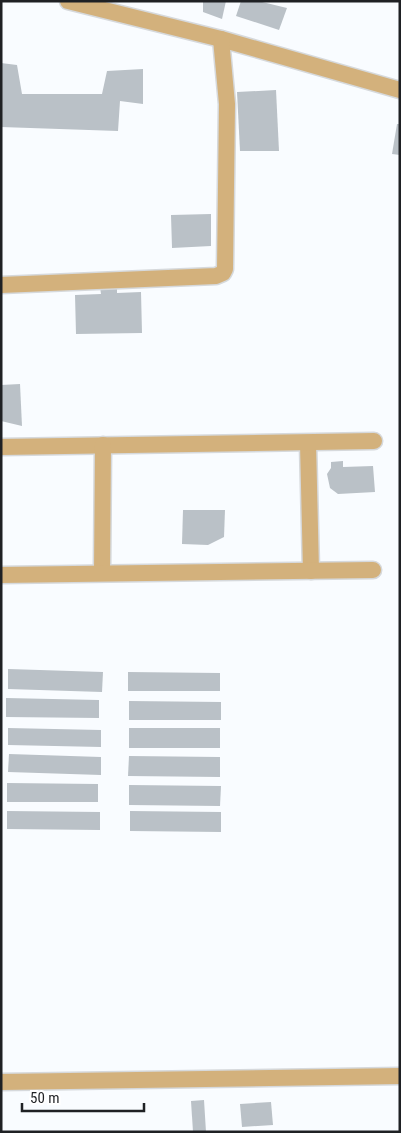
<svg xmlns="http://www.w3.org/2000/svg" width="401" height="1133" font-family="'Roboto Condensed',sans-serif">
  <rect width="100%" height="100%" fill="#f9fcff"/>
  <g fill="#bac1c7">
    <path d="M203,1H226L222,19L203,12Z"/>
    <path d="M241,1H258L287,8L279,30L236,16Z"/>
    <path d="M1,63L17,65L22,94H102L107,71L143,69V104L120,101L118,131L1,127Z"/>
    <path d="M276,90L279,151H240L237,92Z"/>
    <path d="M397,124H400V155L392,154Z"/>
    <path d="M211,214V246L172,248L171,215Z"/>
    <path d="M117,286V293L141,292L142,333L76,334L75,295L101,294L100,287Z"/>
    <path d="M20,384L22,426L1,421V385Z"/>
    <path d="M343,461V467L373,466L375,492L338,494L330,488L327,474L331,468V462Z"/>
    <path d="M183,510H225L224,537L208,545L182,544Z"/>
    <path d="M8,669L103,672L102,692L8,689Z"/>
    <path d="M128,672L220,673V691H128Z"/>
    <path d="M6,698L99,700V718L6,717Z"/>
    <path d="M129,701L221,702V720H129Z"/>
    <path d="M8,728L101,730V747L8,745Z"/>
    <rect x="129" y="728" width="91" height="20"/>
    <path d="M9,754L101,757V775L8,772Z"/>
    <path d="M129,756L220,757V777L128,776Z"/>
    <path d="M7,783L98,784V802H7Z"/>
    <path d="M129,785L221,786L220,806L129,805Z"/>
    <path d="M7,811L100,812V830L7,829Z"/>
    <path d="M130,811L221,812V832L130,831Z"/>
    <path d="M204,1100L206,1132H193L191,1101Z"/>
    <path d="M271,1102L273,1125L242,1127L240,1104Z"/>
  </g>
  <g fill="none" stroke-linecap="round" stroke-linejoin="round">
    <defs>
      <g id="minor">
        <path d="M68,1L221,39L400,90"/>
        <path d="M1,285L216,276L223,273L225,269L227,104L221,39"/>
        <path d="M308,443L311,571"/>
        <path d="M1,447L374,441"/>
        <path d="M102,573L103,445"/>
        <path d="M1,575L373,570"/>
        <path d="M1,1082L400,1076"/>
      </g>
    </defs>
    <use href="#minor" stroke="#d6d9dc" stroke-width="19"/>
    <use href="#minor" stroke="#d3b17c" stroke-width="16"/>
  </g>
  <rect width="401" height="1133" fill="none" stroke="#1f2124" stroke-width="5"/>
  <path d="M22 1103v8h122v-8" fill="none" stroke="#1f2124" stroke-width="2.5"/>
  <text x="30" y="1103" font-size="15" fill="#1f2124" stroke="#ffffff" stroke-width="4" paint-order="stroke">50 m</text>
</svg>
